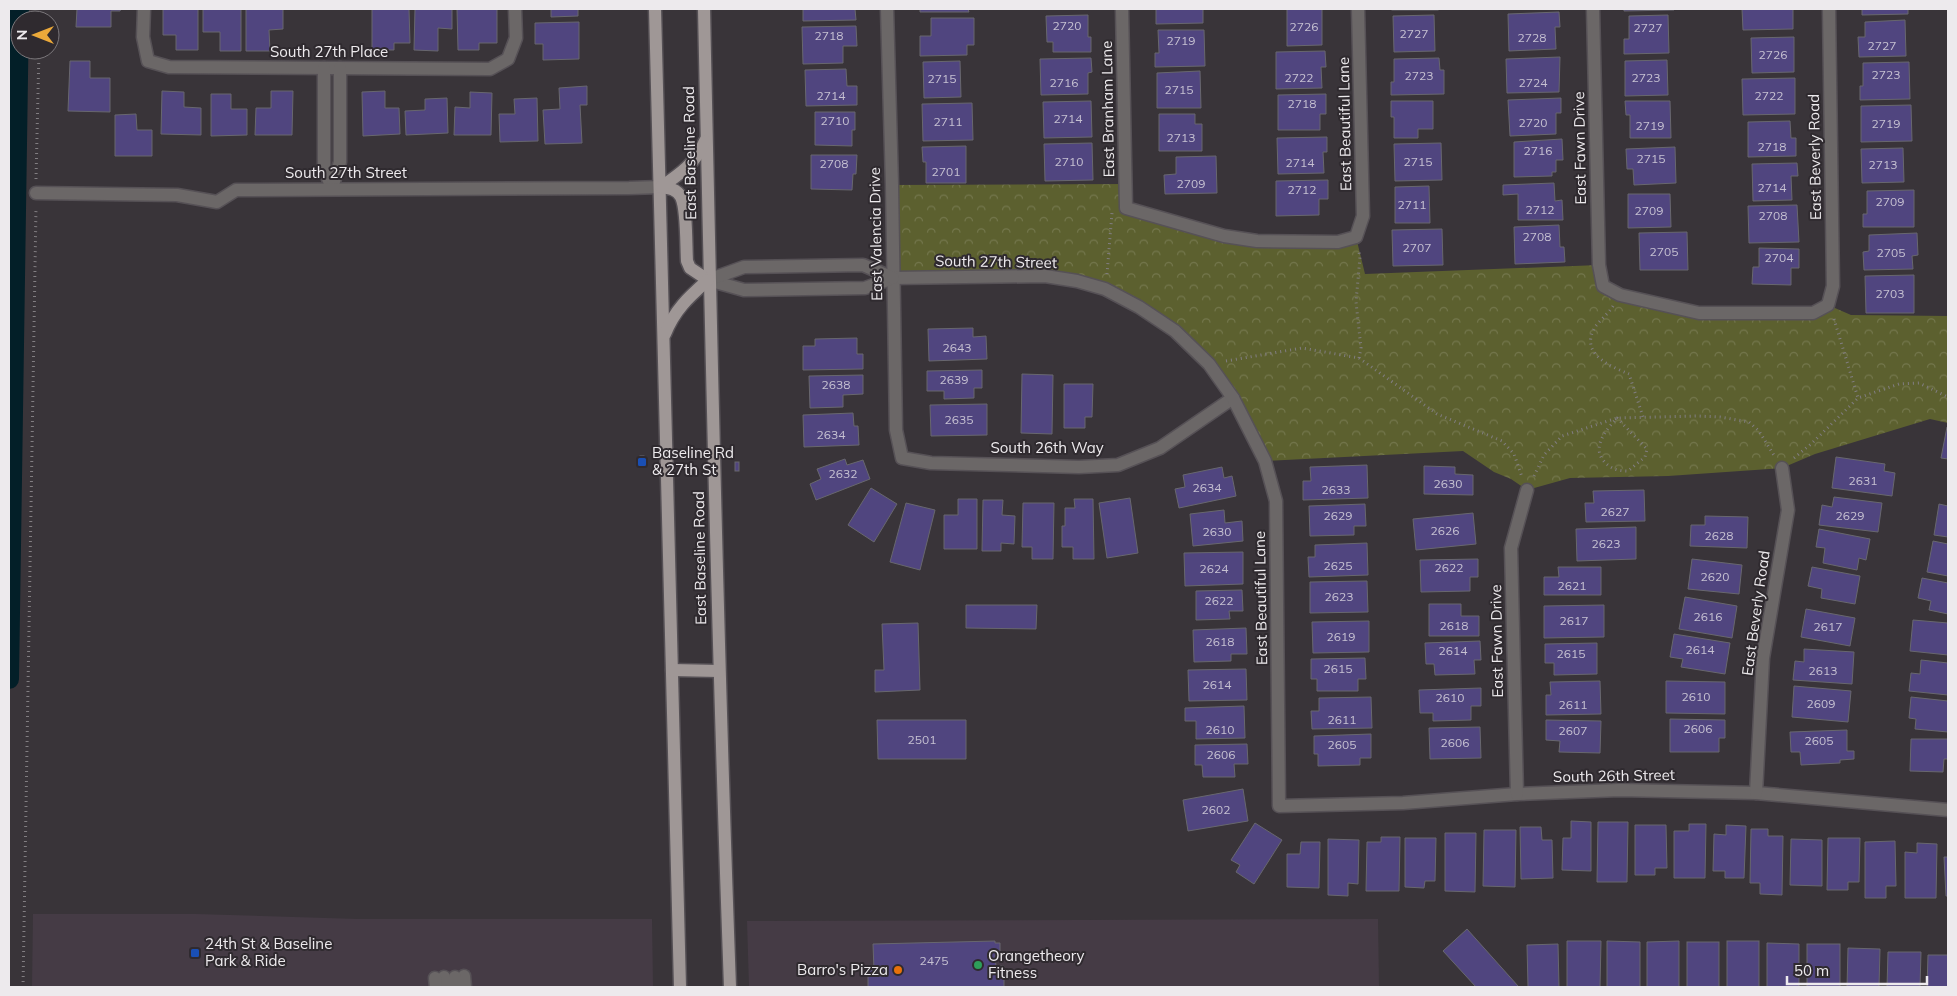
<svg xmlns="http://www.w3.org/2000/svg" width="1957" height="996" font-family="Mulish,sans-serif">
  <defs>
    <pattern id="forest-crowns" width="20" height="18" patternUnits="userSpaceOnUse" patternTransform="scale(1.25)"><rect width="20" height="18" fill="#5c602f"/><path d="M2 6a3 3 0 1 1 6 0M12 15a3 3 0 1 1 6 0" fill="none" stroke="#74774d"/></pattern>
  </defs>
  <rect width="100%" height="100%" fill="#393439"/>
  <g fill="#453b45">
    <path d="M33,914H196L358,919H652L653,987H32Z"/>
    <path d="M1378,919L1379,987H749L747,921Z"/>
  </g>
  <path fill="url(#forest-crowns)" d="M1126,184L1127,208L1224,236L1356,237L1365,274L1599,265L1603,286L1699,313H1813L1828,305L1851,315L1948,316V423L1930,419L1815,454L1782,468L1668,476L1570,478L1527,490L1511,479L1494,472L1463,451L1265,461L1233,398L1175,331L1077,281L893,278L892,185Z"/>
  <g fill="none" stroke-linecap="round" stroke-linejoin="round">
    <path stroke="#031f28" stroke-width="20" d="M9,679L19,9"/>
  </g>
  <g fill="#50457f" stroke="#68676e">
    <path d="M77,9H121L120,11H111V27H76Z"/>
    <path d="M163,9H198V50H176V35H163Z"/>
    <path d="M203,9H241V51H220V32H203Z"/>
    <path d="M246,9H283V29L269,30L270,51H246Z"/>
    <path d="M372,9H409L410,43H394V50H372Z"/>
    <path d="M415,9H452V29L438,28V51L414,50Z"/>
    <path d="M457,9H497V43H479V50H458Z"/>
    <path d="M551,9H578V16L551,17Z"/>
    <path d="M803,9H855L856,20L803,21Z"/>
    <path d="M920,9H968L969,12H920Z"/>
    <path d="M1156,9H1203V23L1156,24Z"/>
    <path d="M1287,9H1322V45L1287,46Z"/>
    <rect x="1392" y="9" width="46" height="1"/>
    <path d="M1624,9H1674V10L1624,11Z"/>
    <path d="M1742,9H1793V29L1743,30Z"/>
    <path d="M1862,9H1908V14L1862,15Z"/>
    <path d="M1559,12L1560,27H1555L1556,49L1509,51L1508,14Z"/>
    <path d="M1088,15V37H1091V52H1053V42H1047L1046,16Z"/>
    <path d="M1434,15L1435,51L1394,52L1393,16Z"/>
    <path d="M1668,15L1669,53L1624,54V39H1629V16Z"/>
    <path d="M931,18H974V45H967V55L920,56V36H931Z"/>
    <path d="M1905,20L1906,56L1859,57L1858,37H1865V22Z"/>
    <path d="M579,22V59L543,60V44H535V23Z"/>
    <path d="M856,26L857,46H843V63L803,64L802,27Z"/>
    <path d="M1158,30H1204L1205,66L1155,67V53H1159Z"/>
    <path d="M1794,37V72L1752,73L1751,38Z"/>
    <path d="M1325,51L1326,67H1321L1322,88L1276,89V52Z"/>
    <path d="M1560,57L1559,92L1507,93L1506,59Z"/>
    <path d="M1091,58L1092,72L1088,73V94L1041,95L1040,59Z"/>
    <path d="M1439,58L1440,70H1444V94L1391,95V82H1394V59Z"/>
    <path d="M1667,60L1668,95L1625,96V61Z"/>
    <path d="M70,61H90V78H110V112L68,111Z"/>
    <path d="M960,61L961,97L924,98L923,62Z"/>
    <path d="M1909,62L1910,99L1860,100V86H1863V63Z"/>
    <path d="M846,69L847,86H857V105L806,106L805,70Z"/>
    <path d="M1200,71L1201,108H1157V73Z"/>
    <path d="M1795,78V114L1743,115L1742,79Z"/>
    <path d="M587,86V105H580L582,143L545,144L543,110L560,109L559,88Z"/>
    <path d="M162,91L184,92V107L201,108V135L161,134Z"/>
    <path d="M271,91H293L292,135H255L256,108H271Z"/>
    <path d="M385,91V108H399L400,134L363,136L362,92Z"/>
    <path d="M470,92L492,93L491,135H454L455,107L470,108Z"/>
    <path d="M211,94H231V109H247V135L211,136Z"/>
    <path d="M1326,94V114H1320V130H1278V95Z"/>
    <path d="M447,98L448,133L406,135L405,111L425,110V99Z"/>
    <path d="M537,98L538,141L500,142L499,114H515L514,99Z"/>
    <path d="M1561,98V113H1556V134L1510,136L1508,100Z"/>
    <path d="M1091,101L1092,137L1044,138L1043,102Z"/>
    <path d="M1391,101H1433V129H1418V138H1394V117H1391Z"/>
    <path d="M1625,101H1670L1671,138H1630V115H1626Z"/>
    <path d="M972,103L973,140L923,141L922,104Z"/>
    <path d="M1911,105L1912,141L1861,142V106Z"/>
    <path d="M815,112H855V130H852V146L815,145Z"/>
    <path d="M136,114L137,130H152V156H115V115Z"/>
    <path d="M1159,114H1195V124H1202V151H1159Z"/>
    <path d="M1790,121L1791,138H1796V156L1748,157V122Z"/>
    <path d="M1327,137V152H1323L1324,173L1278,174L1277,138Z"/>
    <path d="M1562,139L1563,160H1556V172H1552V176L1514,177V142Z"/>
    <path d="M1092,143L1093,180L1045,181L1044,144Z"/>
    <path d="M1441,143L1442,180L1395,181L1394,144Z"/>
    <path d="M966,146V183H926V162H923L922,147Z"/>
    <path d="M1675,147L1676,183L1634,185L1633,169H1627L1626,149Z"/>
    <path d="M1903,148L1904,182L1862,183L1861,149Z"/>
    <path d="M811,155H857L856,174H853L852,190L811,189Z"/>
    <path d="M1216,156L1217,193L1165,194L1164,175L1176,174V157Z"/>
    <path d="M1797,163L1798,176H1791L1792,200L1753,201L1752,164Z"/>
    <path d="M1328,180V199H1319V215L1276,216V181Z"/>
    <path d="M1554,183L1555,201L1562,200L1563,220H1518V194L1503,195V185Z"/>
    <path d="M1429,186L1430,223H1395V187Z"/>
    <path d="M1914,190V227H1863V214H1867V191Z"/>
    <path d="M1628,194H1670L1671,227L1628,228Z"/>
    <path d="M1797,205L1799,242L1749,243L1748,206Z"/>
    <path d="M1559,225L1560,247H1564L1565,262L1515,264L1514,227Z"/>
    <path d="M1442,229L1443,265L1393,266L1392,230Z"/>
    <path d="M1687,232L1688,270H1640L1639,233Z"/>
    <path d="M1917,233L1918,255L1912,256L1913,269L1864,270L1863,252L1869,251V235Z"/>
    <path d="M1759,248L1799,249V268H1791V285L1752,284L1753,267H1759Z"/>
    <path d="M1914,275V313H1866L1865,276Z"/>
    <path d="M973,328V337L986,336L987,359L929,361L928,329Z"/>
    <path d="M857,338V354H863V369L803,370V346H815V339Z"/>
    <path d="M982,370V388H974V398L944,399V391H927V371Z"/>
    <path d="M1022,374L1053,375L1052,434L1021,433Z"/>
    <path d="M863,375V394L843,395V407L810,408L809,376Z"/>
    <path d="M1064,384H1093L1092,417H1085V428H1064Z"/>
    <path d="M987,404V435L931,436L930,405Z"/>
    <path d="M853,413L854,426H858L859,445L804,447L803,415Z"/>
    <path d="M1947,427H1948V459L1941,458Z"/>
    <rect x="640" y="456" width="4" height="10"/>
    <path d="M1836,457L1885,464L1884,471L1895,473L1892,496L1832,488Z"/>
    <path d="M845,459L847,465L863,460L870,479L816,500L810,484L821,479L817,469Z"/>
    <rect x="735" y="462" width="4" height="9"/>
    <path d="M1367,465L1368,498L1303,500V481H1311L1310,467Z"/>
    <path d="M1424,466L1455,467V474L1473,475V495L1424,494Z"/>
    <path d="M1222,467L1224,478L1232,476L1236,496L1179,508L1175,489L1185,487L1183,475Z"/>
    <path d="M871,488L897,504L874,542L848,525Z"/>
    <path d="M1644,490L1645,521L1586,522L1585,503H1594L1593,491Z"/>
    <path d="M1834,497L1882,503L1878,532L1819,525L1822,505L1832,507Z"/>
    <path d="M1130,498L1138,553L1107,558L1099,503Z"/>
    <path d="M958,499H977V549H944V515H958Z"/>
    <path d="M1074,499H1093L1094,559H1073V547H1062V526H1065V508H1075Z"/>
    <path d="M983,500H1003L1002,515L1015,516L1014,544L1001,543V551H982Z"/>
    <path d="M906,503L935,510L920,570L890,562Z"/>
    <path d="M1023,503H1054L1053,559H1032V547H1022Z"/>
    <path d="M1365,504L1366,526H1354V535L1310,536L1309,506Z"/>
    <path d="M1939,504L1948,506V537L1934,535Z"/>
    <path d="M1224,510L1225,523L1242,521L1243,541L1193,546L1190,514Z"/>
    <path d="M1473,513L1476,544L1416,550L1413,519Z"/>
    <path d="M1705,516L1748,517L1747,548L1690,546L1691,525H1705Z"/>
    <path d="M1636,527V559L1577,561L1576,529Z"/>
    <path d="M1819,529L1870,539L1866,560L1859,558L1857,570L1823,563L1825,548L1816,547Z"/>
    <path d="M1933,541L1948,544V576L1927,572Z"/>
    <path d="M1367,543L1368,575L1309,577L1308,557H1315V545Z"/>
    <path d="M1243,552V584L1185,586L1184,553Z"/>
    <path d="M1478,559V577H1470V591L1421,592L1420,560Z"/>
    <path d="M1692,559L1742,565L1739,594L1688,589Z"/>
    <path d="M1558,567H1601V595H1544V577H1559Z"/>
    <path d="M1812,567L1860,576L1855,604L1821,598L1822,589L1808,586Z"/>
    <path d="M1922,578L1948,583V614L1929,610L1931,601L1918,598Z"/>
    <path d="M1367,581L1368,612L1310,613V582Z"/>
    <path d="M1242,590L1243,611H1229L1230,619L1196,620V591Z"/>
    <path d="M1685,597L1737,606L1732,638L1679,629Z"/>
    <path d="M1429,604H1461V616H1479V636H1429Z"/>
    <path d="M966,605H1037L1036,629L966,628Z"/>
    <path d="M1604,605V637L1544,638V606Z"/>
    <path d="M1806,609L1855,618L1850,646L1801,637Z"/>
    <path d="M1913,620L1948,623V655L1910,651Z"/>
    <path d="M1369,621V652L1313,653L1312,622Z"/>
    <path d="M918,623L920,690L875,692V670H884L882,624Z"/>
    <path d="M1246,628L1247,654H1231V661L1194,662L1193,630Z"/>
    <path d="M1674,634L1730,643L1725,674L1681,667L1683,659L1670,657Z"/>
    <path d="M1480,641L1481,660H1474L1475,674L1435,675L1434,664H1426L1425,643Z"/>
    <path d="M1597,643V674L1554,675V663H1545V644Z"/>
    <path d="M1804,649L1854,652L1852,684L1793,680L1795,661L1804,662Z"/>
    <path d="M1365,658L1366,679H1358V691H1317V679H1311V659Z"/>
    <path d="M1921,660L1948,663V695L1909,691L1911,673L1920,674Z"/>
    <path d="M1246,669L1247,700L1189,701L1188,670Z"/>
    <path d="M1600,681L1601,714L1546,715V695H1551L1550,682Z"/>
    <path d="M1666,681L1725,682V714L1666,713Z"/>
    <path d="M1794,686L1851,691L1848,722L1792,717Z"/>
    <path d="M1481,688V706H1471V720L1433,721V713H1420L1419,690Z"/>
    <path d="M1371,697L1372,728L1312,729L1311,711H1319V698Z"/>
    <path d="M1911,697L1948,701V732L1915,729L1916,719L1909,718Z"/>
    <path d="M1244,706L1245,738L1196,739V721H1185V708Z"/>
    <path d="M1670,719L1725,720V738H1719V752H1670Z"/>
    <path d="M877,720H966V759H878Z"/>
    <path d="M1546,720L1601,721L1600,753L1559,752L1560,741L1546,740Z"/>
    <path d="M1480,727L1481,758L1430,759L1429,728Z"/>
    <path d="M1847,730V751H1854V759L1840,760V763L1801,765L1800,752H1791L1790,732Z"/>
    <path d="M1371,734V758H1360V765L1318,766V754H1314V736Z"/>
    <path d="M1911,739H1948V759H1944L1943,772L1910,771Z"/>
    <path d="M1247,744L1248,764H1234L1235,777H1203L1202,765H1195V745Z"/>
    <path d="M1243,789L1248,821L1188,831L1183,800Z"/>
    <path d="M1571,821L1591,822V871L1562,870L1563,838H1571Z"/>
    <path d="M1598,822H1628L1627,882H1597Z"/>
    <path d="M1255,823L1282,840L1254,884L1236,872L1240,865L1231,860Z"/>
    <path d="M1689,824H1706L1705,878H1674V831H1689Z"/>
    <path d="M1635,825H1666L1667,868H1655V875H1635Z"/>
    <path d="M1726,825L1746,826L1744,878H1725V871H1713L1714,834L1726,835Z"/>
    <path d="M1520,827H1541L1542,840H1552L1553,878L1521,879Z"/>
    <path d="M1751,829H1768V836H1783L1782,895L1760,894V883H1750Z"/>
    <path d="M1484,830H1516L1515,887L1483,886Z"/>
    <path d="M1445,833H1476L1475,892L1445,891Z"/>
    <path d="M1381,837H1400L1399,891H1366L1367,842H1381Z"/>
    <path d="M1405,838H1436L1435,881H1425L1424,888L1405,887Z"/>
    <path d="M1828,838H1860L1859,882H1848V890H1827Z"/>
    <path d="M1328,839L1359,840L1358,884L1348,883V896L1328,895Z"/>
    <path d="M1791,839L1822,840V886L1790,885Z"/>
    <path d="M1895,841L1896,886H1886V898H1865V842Z"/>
    <path d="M1301,842H1320L1319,888L1287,887V854H1300Z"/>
    <path d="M1917,843L1937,844L1936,898H1905V852L1917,853Z"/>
    <path d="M1944,857H1948V896H1946Z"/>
    <path d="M1467,929L1518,986L1517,987H1476L1443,951Z"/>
    <path d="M995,941V943H1000V955H995L996,966H1004V987H868V970H874L873,944Z"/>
    <path d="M1567,941H1601L1600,987H1567Z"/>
    <path d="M1607,941L1640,942V987H1607Z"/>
    <path d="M1679,941V987H1647V942Z"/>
    <rect x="1727" y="941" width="32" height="46"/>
    <rect x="1687" y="942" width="32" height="45"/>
    <path d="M1767,943L1799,944V987H1767Z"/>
    <path d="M1558,944L1559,987H1528L1527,945Z"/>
    <rect x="1807" y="944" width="33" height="43"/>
    <path d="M1848,948L1880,949L1879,987H1847Z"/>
    <path d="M1888,952H1921L1920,987H1887Z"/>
    <path d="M1928,955H1948V987H1927Z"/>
  </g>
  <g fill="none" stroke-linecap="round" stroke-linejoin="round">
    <defs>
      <g id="minor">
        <path d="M144,9L143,37L148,61L169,67L490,69L508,59L516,38L515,9"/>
        <path d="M887,9L892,185L896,430L902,458L931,463L1079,467L1118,465L1160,448L1233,398"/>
        <path d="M1122,9L1126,208L1224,236L1257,241L1338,242L1356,237L1363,216L1358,9"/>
        <path d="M1593,9L1599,265L1603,286L1620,295L1699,313H1813L1828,305L1833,286L1829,9"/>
        <path d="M324,68V169L332,188"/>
        <path d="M332,188L340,162V68"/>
        <path d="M36,193L177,195L217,202L236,190L629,188L661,187"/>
        <path d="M708,280L744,290L865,288L893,278L1045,276L1077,281L1105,289L1139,307L1175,331L1209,364L1233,398L1265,461L1276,501L1279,806L1403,803L1517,794L1620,790L1756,793L1948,810"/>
        <path d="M708,280L744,267L863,265L893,278"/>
        <path d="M1756,793L1763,658L1788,510L1782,468"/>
        <path d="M1517,794L1511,548L1527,490"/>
        <path d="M464,976L465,987"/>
        <path d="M444,977L445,987"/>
        <path d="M455,977V987"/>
        <path d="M435,978L436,987"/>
      </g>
      <g id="major">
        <path d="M655,9L680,987"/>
        <path d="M704,9C711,335 718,661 730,987"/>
        <path d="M661,187C669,188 677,189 681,197C687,209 686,245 687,261L690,268L708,280"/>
        <path d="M661,187C680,174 696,163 705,141"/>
        <path d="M665,334C675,309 689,297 708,280"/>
        <path d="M672,670L719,671"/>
      </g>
    </defs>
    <use href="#minor" stroke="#565156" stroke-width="15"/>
    <use href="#major" stroke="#565156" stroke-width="15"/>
    <g stroke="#827e82" stroke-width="3" stroke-dasharray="1 4" stroke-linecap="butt">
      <path d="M40,20V9"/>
      <path d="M36,179L39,50"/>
      <path d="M1107,274L1112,213"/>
      <path d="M1613,306C1608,314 1600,320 1595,327C1579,354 1610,366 1629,374L1643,417"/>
      <path d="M1834,319L1858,398"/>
      <path d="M1359,358L1361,348L1356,302L1360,257L1359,252"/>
      <path d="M1226,361L1302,348L1359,358L1437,414L1502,441L1514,454L1522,477"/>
      <path d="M1617,418L1647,449L1645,457L1628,471C1618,471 1610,469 1603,460C1592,446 1607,429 1617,418Z"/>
      <path d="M1794,458L1811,444L1858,398L1899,384L1919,383L1948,397"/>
      <path d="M1534,476L1544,455L1562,436L1617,418L1697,416L1720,417L1749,422L1759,431L1775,457"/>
      <path d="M23,987L36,208"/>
    </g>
    <use href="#minor" stroke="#6b6767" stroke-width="12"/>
    <use href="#major" stroke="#9f9796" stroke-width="12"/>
  </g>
  <g fill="#1a4fb4" stroke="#2f2a2f" stroke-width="2">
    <rect x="637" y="457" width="10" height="10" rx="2.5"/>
    <rect x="190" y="948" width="10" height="10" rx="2.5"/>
  </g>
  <circle fill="#2e9e5b" stroke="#2f2a2f" stroke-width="2" cx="978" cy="965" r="5"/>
  <circle fill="#e8710a" stroke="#2f2a2f" stroke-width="2" cx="898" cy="970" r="5"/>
  <g text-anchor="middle" stroke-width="4" stroke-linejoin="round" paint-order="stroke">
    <g font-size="12" fill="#c6c1d2">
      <text x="1067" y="30">2720</text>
      <text x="1304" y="31">2726</text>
      <text x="1648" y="32">2727</text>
      <text x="1414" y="38">2727</text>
      <text x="829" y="40">2718</text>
      <text x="1532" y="42">2728</text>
      <text x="1181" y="45">2719</text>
      <text x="1882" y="50">2727</text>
      <text x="1773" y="59">2726</text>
      <text x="1886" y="79">2723</text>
      <text x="1419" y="80">2723</text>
      <text x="1299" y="82">2722</text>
      <text x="1646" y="82">2723</text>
      <text x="942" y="83">2715</text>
      <text x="1064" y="87">2716</text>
      <text x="1533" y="87">2724</text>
      <text x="1179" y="94">2715</text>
      <text x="831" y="100">2714</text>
      <text x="1769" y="100">2722</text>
      <text x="1302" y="108">2718</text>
      <text x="1068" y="123">2714</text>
      <text x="835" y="125">2710</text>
      <text x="948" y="126">2711</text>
      <text x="1533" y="127">2720</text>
      <text x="1886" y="128">2719</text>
      <text x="1650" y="130">2719</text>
      <text x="1181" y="142">2713</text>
      <text x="1772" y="151">2718</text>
      <text x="1538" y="155">2716</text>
      <text x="1651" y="163">2715</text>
      <text x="1069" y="166">2710</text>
      <text x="1418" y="166">2715</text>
      <text x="1300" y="167">2714</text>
      <text x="834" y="168">2708</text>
      <text x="1883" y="169">2713</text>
      <text x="946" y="176">2701</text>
      <text x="1191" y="188">2709</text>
      <text x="1772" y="192">2714</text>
      <text x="1302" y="194">2712</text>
      <text x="1890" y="206">2709</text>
      <text x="1412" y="209">2711</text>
      <text x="1540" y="214">2712</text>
      <text x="1649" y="215">2709</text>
      <text x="1773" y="220">2708</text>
      <text x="1537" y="241">2708</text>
      <text x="1417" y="252">2707</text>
      <text x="1664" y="256">2705</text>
      <text x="1891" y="257">2705</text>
      <text x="1779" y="262">2704</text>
      <text x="1890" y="298">2703</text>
      <text x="957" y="352">2643</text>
      <text x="954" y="384">2639</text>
      <text x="836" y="389">2638</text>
      <text x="959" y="424">2635</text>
      <text x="831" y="439">2634</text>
      <text x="843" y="478">2632</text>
      <text x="1863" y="485">2631</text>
      <text x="1448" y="488">2630</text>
      <text x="1207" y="492">2634</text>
      <text x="1336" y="494">2633</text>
      <text x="1615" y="516">2627</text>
      <text x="1338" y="520">2629</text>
      <text x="1850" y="520">2629</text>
      <text x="1445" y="535">2626</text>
      <text x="1217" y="536">2630</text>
      <text x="1719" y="540">2628</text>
      <text x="1606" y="548">2623</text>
      <text x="1338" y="570">2625</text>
      <text x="1449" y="572">2622</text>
      <text x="1214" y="573">2624</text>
      <text x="1715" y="581">2620</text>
      <text x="1572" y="590">2621</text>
      <text x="1339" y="601">2623</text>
      <text x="1219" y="605">2622</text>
      <text x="1708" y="621">2616</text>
      <text x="1574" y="625">2617</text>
      <text x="1454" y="630">2618</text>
      <text x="1828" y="631">2617</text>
      <text x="1341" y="641">2619</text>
      <text x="1220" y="646">2618</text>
      <text x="1700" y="654">2614</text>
      <text x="1453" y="655">2614</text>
      <text x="1571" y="658">2615</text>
      <text x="1338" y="673">2615</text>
      <text x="1823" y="675">2613</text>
      <text x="1217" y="689">2614</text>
      <text x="1696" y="701">2610</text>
      <text x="1450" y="702">2610</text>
      <text x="1821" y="708">2609</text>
      <text x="1573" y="709">2611</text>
      <text x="1342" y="724">2611</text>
      <text x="1698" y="733">2606</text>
      <text x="1220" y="734">2610</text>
      <text x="1573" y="735">2607</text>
      <text x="922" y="744">2501</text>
      <text x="1819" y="745">2605</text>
      <text x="1455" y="747">2606</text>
      <text x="1342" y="749">2605</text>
      <text x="1221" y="759">2606</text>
      <text x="1216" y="814">2602</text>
      <text x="934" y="965">2475</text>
    </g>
    <g font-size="15" fill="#edeaed" stroke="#2f2a2f">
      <text x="329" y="57">South 27th Place</text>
      <text transform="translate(1108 109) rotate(-91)" y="5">East Branham Lane</text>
      <text transform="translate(1345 124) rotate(-91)" y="5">East Beautiful Lane</text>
      <text transform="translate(1580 148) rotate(-91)" y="5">East Fawn Drive</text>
      <text transform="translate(690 153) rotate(-91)" y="5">East Baseline Road</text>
      <text transform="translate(1815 157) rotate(-91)" y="5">East Beverly Road</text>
      <text x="346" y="178">South 27th Street</text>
      <text transform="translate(876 234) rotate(-91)" y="5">East Valencia Drive</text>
      <text transform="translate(996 262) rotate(1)" y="5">South 27th Street</text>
      <text x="1047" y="453">South 26th Way</text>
      <text transform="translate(700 558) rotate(-91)" y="5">East Baseline Road</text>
      <text transform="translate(1261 598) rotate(-91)" y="5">East Beautiful Lane</text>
      <text transform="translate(1756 613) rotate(-82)" y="5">East Beverly Road</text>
      <text transform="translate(1497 641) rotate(-91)" y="5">East Fawn Drive</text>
      <text transform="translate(1614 776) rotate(-1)" y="5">South 26th Street</text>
    </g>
    <g font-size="15" fill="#edeaed" stroke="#2f2a2f" text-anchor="start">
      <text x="652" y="458">Baseline Rd<tspan x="652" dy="17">&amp; 27th St</tspan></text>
      <text x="205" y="949">24th St &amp; Baseline<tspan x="205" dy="17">Park &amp; Ride</tspan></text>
      <text x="988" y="961">Orangetheory<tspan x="988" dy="17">Fitness</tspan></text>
      <text x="888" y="975" text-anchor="end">Barro's Pizza</text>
    </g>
  </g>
  <rect width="1957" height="996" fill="none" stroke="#edeaed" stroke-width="20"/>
  <g transform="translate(35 35) rotate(270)"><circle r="24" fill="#2f2a2f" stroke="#7b777b"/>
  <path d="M0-4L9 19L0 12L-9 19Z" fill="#eba93a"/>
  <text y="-8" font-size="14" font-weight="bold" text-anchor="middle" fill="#edeaed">N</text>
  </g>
  <path d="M1787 976v8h140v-8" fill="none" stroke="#edeaed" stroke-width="2.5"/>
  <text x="1794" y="976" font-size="15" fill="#edeaed" stroke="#2f2a2f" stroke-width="4" paint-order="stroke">50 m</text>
</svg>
